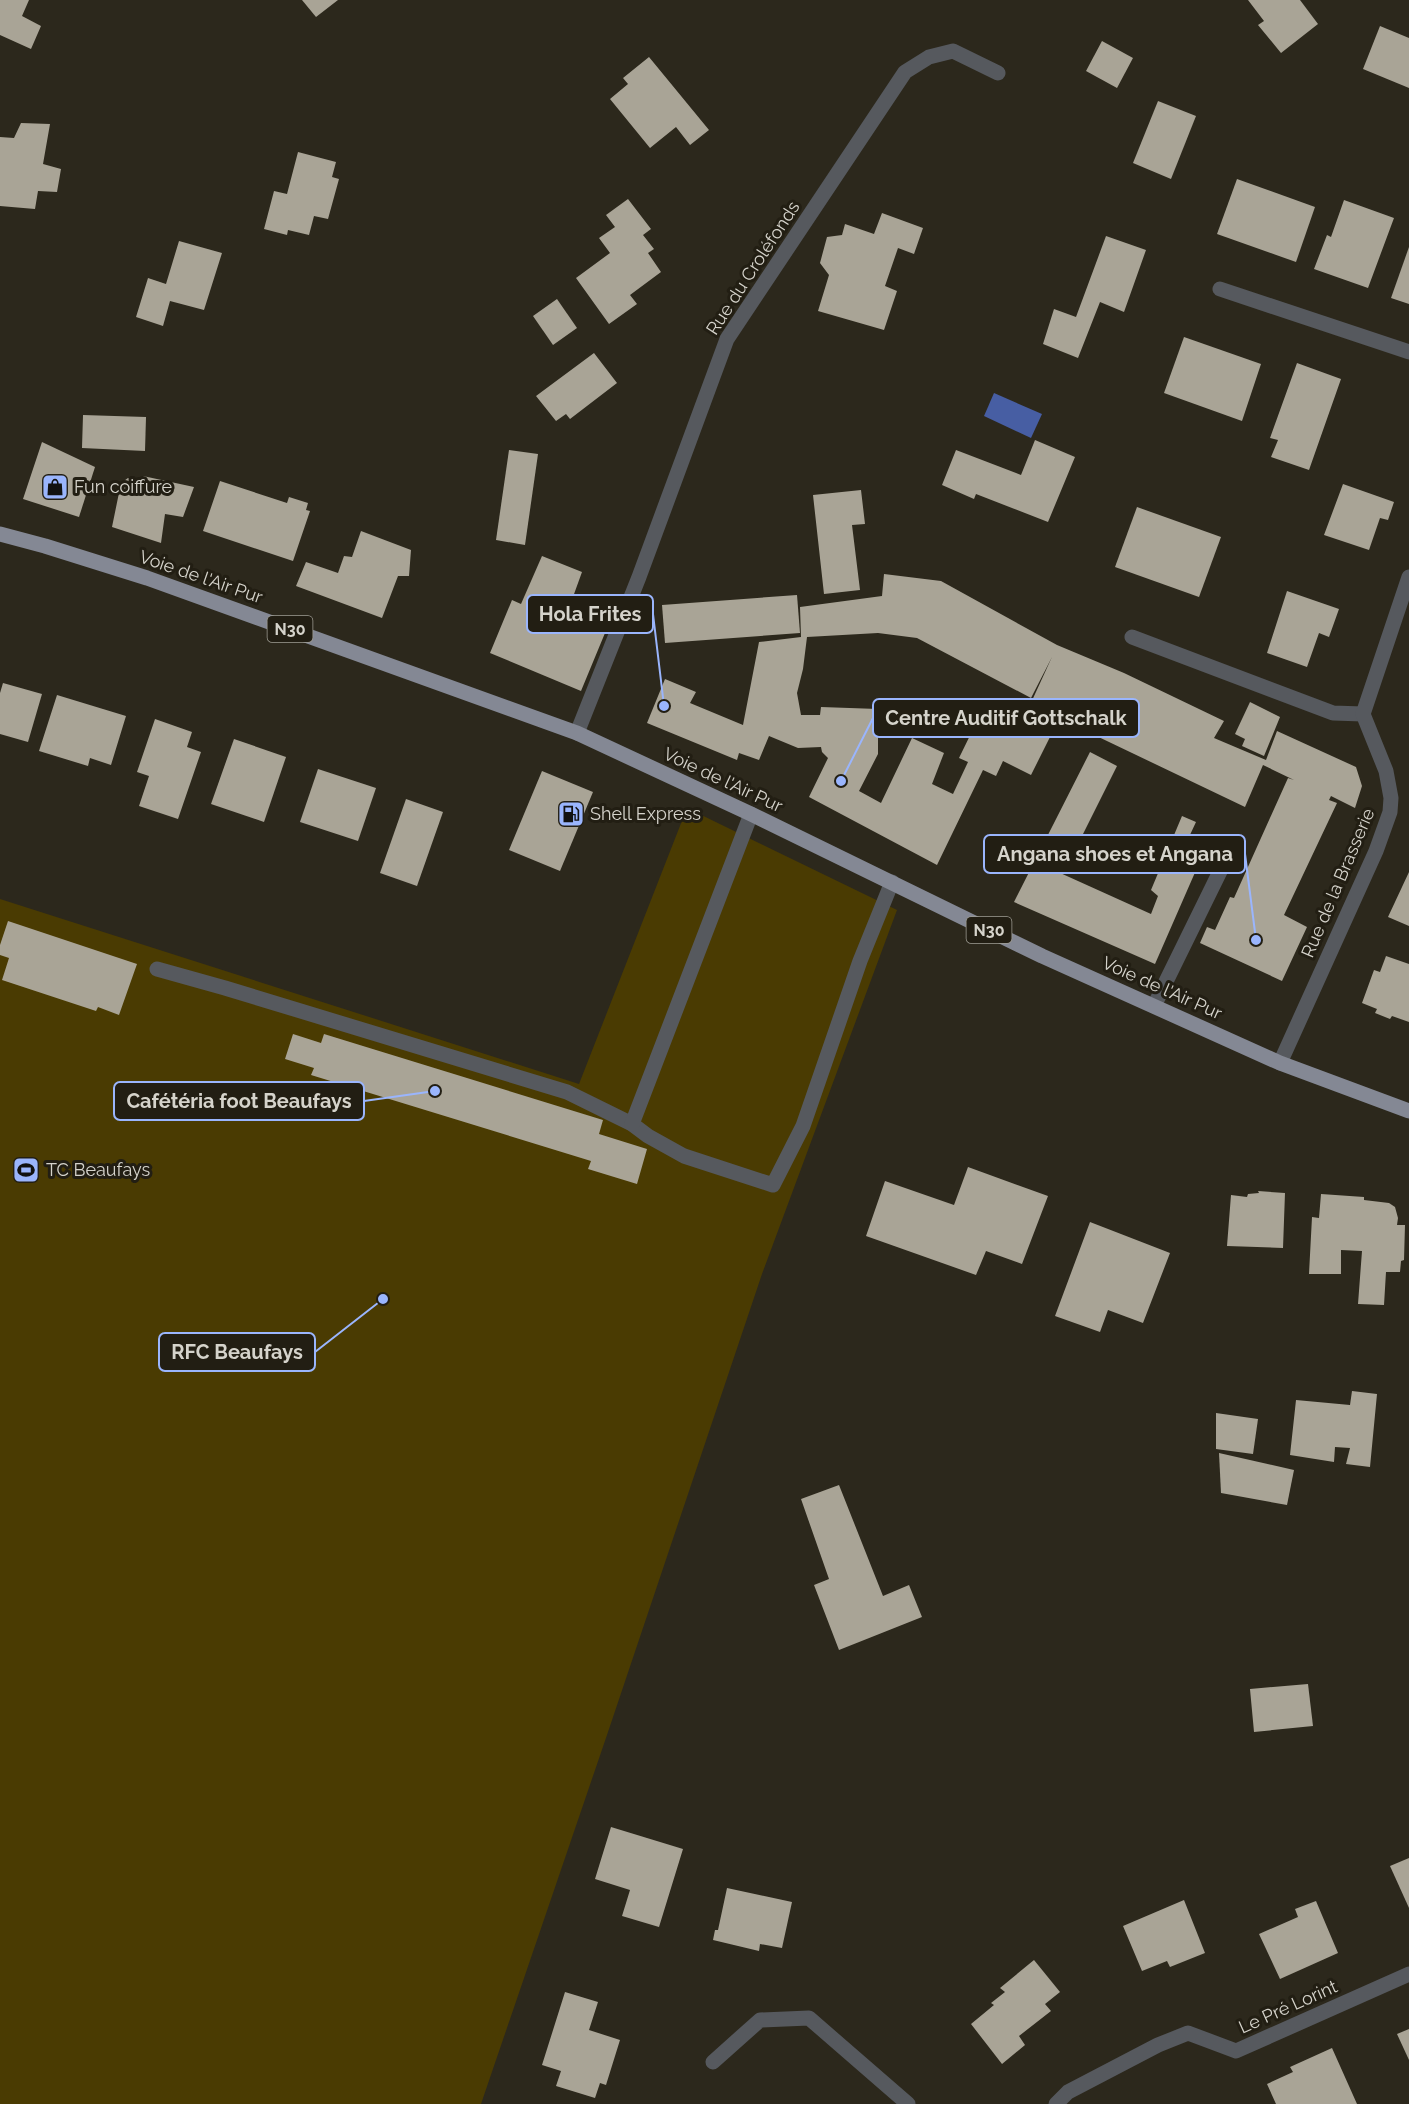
<svg xmlns="http://www.w3.org/2000/svg" width="1409" height="2104" font-family="Raleway,sans-serif">
  <rect width="100%" height="100%" fill="#2c281c"/>
  <path fill="#4a3b02" d="M687,808L897,910L762,1274L607,1735L481,2104H0V899L579,1084Z"/>
  <path fill="#475ea3" d="M994,393L1042,414L1031,438L984,416Z"/>
  <g fill="#a9a496" fill-rule="evenodd">
    <path d="M0,0H29L22,16L41,26L31,49L0,35Z"/>
    <path d="M302,0H338L316,17Z"/>
    <path d="M1248,0H1300L1318,24L1281,53L1258,25L1264,21Z"/>
    <path d="M1380,26L1409,38V88L1363,69Z"/>
    <path d="M1102,41L1133,58L1117,88L1086,71Z"/>
    <path d="M649,57L709,130L690,145L676,127L650,148L610,99L628,84L623,78Z"/>
    <path d="M1158,101L1196,116L1171,179L1133,163Z"/>
    <path d="M21,123L50,124L43,164L61,169L57,192L38,191L35,209L0,206V137L14,138Z"/>
    <path d="M298,152L336,162L332,177L339,179L328,219L314,216L309,235L288,230L287,235L264,229L274,191L287,194Z"/>
    <path d="M1237,179L1315,207L1296,262L1217,234Z"/>
    <path d="M628,199L651,229L643,235L654,249L648,253L661,272L630,295L637,304L609,324L576,278L610,253L599,238L615,227L606,215Z"/>
    <path d="M1344,200L1394,218L1368,288L1314,269L1327,235L1331,237Z"/>
    <path d="M882,213L923,228L914,254L898,248L885,286L897,291L884,330L818,311L829,275L820,263L827,237L842,235L845,224L874,234Z"/>
    <path d="M1106,236L1146,250L1124,312L1100,302L1078,358L1043,344L1054,309L1076,317Z"/>
    <path d="M179,241L222,253L204,310L170,301L163,326L136,317L148,278L166,284Z"/>
    <path d="M1409,247V304L1391,298Z"/>
    <path d="M557,299L577,328L553,345L533,316Z"/>
    <path d="M1184,337L1261,364L1242,421L1164,393Z"/>
    <path d="M594,353L617,383L570,419L566,414L556,421L536,396Z"/>
    <path d="M1297,363L1341,379L1309,470L1271,457L1278,440L1270,438Z"/>
    <path d="M83,415L146,417L145,451L82,448Z"/>
    <path d="M1035,440L1075,457L1048,522L976,494L974,499L942,485L956,450L1021,475Z"/>
    <path d="M42,442L95,467L79,517L23,499Z"/>
    <path d="M509,450L538,454L525,545L496,540Z"/>
    <path d="M143,476L194,487L183,517L165,514L161,543L112,527L121,483L128,478L141,483Z"/>
    <path d="M220,481L287,503L289,497L308,503L306,510L310,511L293,561L203,531Z"/>
    <path d="M1343,484L1394,502L1388,520L1380,518L1369,550L1324,535Z"/>
    <path d="M861,490L865,524L852,525L860,590L824,594L813,495Z"/>
    <path d="M1137,507L1221,537L1199,597L1115,567Z"/>
    <path d="M361,531L411,550L409,576H398L382,618L296,586L306,562L338,573L344,556L352,557Z"/>
    <path d="M542,556L582,572L565,619L535,609L605,633L581,691L490,653L512,600L521,604Z"/>
    <path d="M884,574L941,581L1057,645L1124,673L1224,721L1214,738L1266,760L1277,731L1356,767L1362,786L1355,808L1331,796L1329,800L1337,803L1284,915L1307,927L1282,981L1200,943L1207,927L1215,930L1230,897L1234,898L1288,778L1294,780L1263,765L1245,807L1040,709L1059,719L1031,775L1003,761L996,776L983,770L937,865L809,797L828,758L822,752L821,747L798,748L769,736L759,760L739,753L737,760L647,723L665,679L696,692L690,703L743,725L759,642L801,637L800,607L882,596ZM878,633L917,638L1031,698L1052,657L1018,731L981,713L959,758L968,762L953,794L932,784L944,753L912,738L881,803L859,791L878,754V709L821,707L820,715H801L797,693L803,669L807,637Z"/>
    <path d="M1287,591L1339,609L1329,637L1319,633L1307,667L1267,653Z"/>
    <path d="M797,595L800,633L665,643L662,605Z"/>
    <path d="M3,683L42,694L28,742L0,734V693Z"/>
    <path d="M57,695L126,716L111,765L90,758L88,766L39,751Z"/>
    <path d="M1250,702L1280,717L1264,756L1242,746L1245,739L1235,734Z"/>
    <path d="M155,719L192,732L187,747L201,752L178,819L139,806L149,776L137,772Z"/>
    <path d="M234,739L286,757L264,822L211,804Z"/>
    <path d="M1090,752L1117,766L1072,856L1065,855L1058,872L1151,914L1158,896L1151,890L1182,816L1196,822L1189,837L1207,845L1155,964L1014,902Z"/>
    <path d="M318,769L376,788L358,841L300,822Z"/>
    <path d="M542,771L593,792L560,871L509,850Z"/>
    <path d="M406,799L443,812L417,886L380,873Z"/>
    <path d="M1409,872V926L1388,917Z"/>
    <path d="M8,921L137,964L119,1015L98,1007L96,1011L2,980L9,958L0,955V945Z"/>
    <path d="M1386,956L1409,964V1022L1392,1016L1390,1019L1375,1013L1377,1009L1362,1003L1374,970L1380,972Z"/>
    <path d="M293,1034L321,1043L324,1034L603,1120L599,1134L647,1149L637,1184L588,1169L591,1161L311,1075L314,1068L285,1059Z"/>
    <path d="M968,1167L1048,1196L1022,1264L986,1251L976,1275L866,1236L885,1181L954,1205Z"/>
    <path d="M1258,1191L1285,1193L1283,1248L1227,1246L1231,1195L1247,1197L1248,1194L1259,1193Z"/>
    <path d="M1321,1194L1364,1197V1200L1389,1203L1395,1207L1398,1218L1397,1225H1405L1404,1260L1401,1261L1400,1272H1386L1384,1305L1358,1304L1362,1251L1341,1250V1274H1309L1312,1217L1319,1218Z"/>
    <path d="M1090,1222L1170,1253L1143,1323L1108,1310L1100,1332L1055,1316Z"/>
    <path d="M1352,1391L1377,1394L1370,1467L1346,1464L1350,1448L1335,1447L1334,1462L1290,1455L1296,1400L1350,1405Z"/>
    <path d="M1216,1413L1258,1419L1253,1454L1216,1449Z"/>
    <path d="M1219,1453L1294,1470L1287,1505L1221,1493Z"/>
    <path d="M839,1485L883,1596L909,1585L922,1617L839,1650L814,1585L829,1579L801,1499Z"/>
    <path d="M1308,1684L1313,1726L1254,1732L1250,1689Z"/>
    <path d="M611,1827L683,1849L659,1927L622,1916L630,1890L595,1879Z"/>
    <path d="M1409,1858V1908L1390,1866Z"/>
    <path d="M727,1888L792,1902L782,1948L760,1944L759,1951L713,1940L715,1930H718Z"/>
    <path d="M1184,1900L1205,1953L1170,1967L1167,1961L1142,1971L1123,1926Z"/>
    <path d="M1316,1901L1338,1953L1280,1979L1259,1934L1298,1917L1295,1909Z"/>
    <path d="M1034,1960L1060,1992L1045,2004L1051,2011L1019,2036L1025,2045L1002,2064L971,2024L994,2005L991,2003L1005,1992L1000,1988Z"/>
    <path d="M565,1992L598,2002L589,2030L620,2040L606,2085L600,2083L595,2098L556,2086L561,2071L542,2065Z"/>
    <path d="M1409,2029V2060L1397,2034Z"/>
    <path d="M1332,2048L1357,2104H1276L1267,2084L1293,2072L1290,2067Z"/>
  </g>
  <g fill="none" stroke-linecap="round" stroke-linejoin="round">
    <g stroke="#56595e" stroke-width="15">
      <path d="M157,969L225,988L567,1092L632,1124L648,1136L684,1156L773,1185L803,1126L860,961L892,882"/>
      <path d="M1154,1006L1232,847"/>
      <path d="M632,1124L751,814"/>
    </g>
    <g stroke="#56595e" stroke-width="15">
      <path d="M1220,289L1409,352"/>
      <path d="M1132,637L1333,713L1363,714"/>
      <path d="M577,733L639,577L727,339L905,72L929,57L953,51L998,73"/>
      <path d="M1280,1063L1376,851L1390,812L1391,798L1386,771L1363,714L1409,577"/>
      <path d="M713,2062L760,2020L809,2018L908,2104"/>
      <path d="M1056,2104L1068,2092L1158,2045L1188,2033L1236,2051L1409,1974"/>
    </g>
    <path stroke="#848894" stroke-width="15" d="M0,534L45,546L147,578L577,733L751,814L1042,956L1280,1063L1409,1111"/>
  </g>
  <defs>
    <symbol id="shop-square" viewBox="-11 -11 22 22"><rect x="-9" y="-9" width="18" height="18" rx="4" fill="#9ab5fd" stroke="#221e13"/><path d="M-5-2.5h2.3a2.7 3.5 0 0 1 5.4 0H5L5.5 6h-11ZM-1.5-2.5h3a1.5 2.3 0 0 0-3 0Z" fill="#111"/></symbol>
    <symbol id="fuel-square" viewBox="-11 -11 22 22"><rect x="-9" y="-9" width="18" height="18" rx="4" fill="#9ab5fd" stroke="#221e13"/><path d="M-5.5-6h7V0h2V4h1.3V-2.5L3-4.5l.8-.8L6-3V5H2.5V1h-1V6h-7ZM-4.2-4.7v3.2H.2V-4.7Z" fill="#111"/></symbol>
    <symbol id="stadium-square" viewBox="-11 -11 22 22"><rect x="-9" y="-9" width="18" height="18" rx="4" fill="#9ab5fd" stroke="#221e13"/><path d="M0-5a6.5 5 0 1 0 0 10a6.5 5 0 1 0 0-10ZM-3.5-1.8h7v3.6h-7Z" fill="#111"/></symbol>
  </defs>
  <g fill-rule="evenodd">
    <use href="#shop-square" x="40" y="472" width="30" height="30"/>
    <use href="#fuel-square" x="556" y="799" width="30" height="30"/>
    <use href="#stadium-square" x="11" y="1155" width="30" height="30"/>
  </g>
  <g text-anchor="middle" stroke-width="6" stroke-linejoin="round" paint-order="stroke">
    <g fill="#221e13" stroke="#9f9d94" stroke-width="1.5">
      <rect x="267.5" y="616" width="45" height="26" rx="4.5"/>
      <rect x="966.5" y="917" width="45" height="26" rx="4.5"/>
    </g>
    <g font-size="16" font-weight="bold" fill="#d5d3cb">
      <text x="290" y="635">N30</text>
      <text x="989" y="936">N30</text>
    </g>
    <g font-size="18" fill="#d5d3cb" stroke="#221e13">
      <text transform="translate(753 268) rotate(-57)" y="6">Rue du Croléfonds</text>
      <text transform="translate(201 577) rotate(19)" y="6">Voie de l'Air Pur</text>
      <text transform="translate(723 780) rotate(25)" y="6">Voie de l'Air Pur</text>
      <text transform="translate(1338 883) rotate(-67)" y="6">Rue de la Brasserie</text>
      <text transform="translate(1162 988) rotate(24)" y="6">Voie de l'Air Pur</text>
      <text transform="translate(1288 2007) rotate(-24)" y="6">Le Pré Lorint</text>
    </g>
    <g font-size="18" fill="#d5d3cb" stroke="#221e13" text-anchor="start">
      <text x="74" y="493">Fun coiffure</text>
      <text x="590" y="820">Shell Express</text>
      <text x="46" y="1176">TC Beaufays</text>
    </g>
  </g>
  <path fill="none" stroke="#9ab5fd" stroke-width="2" d="M664 706L653 614M841 781L873 718M1256 940L1245 854M435 1091L364 1101M383 1299L315 1352"/>
  <g fill="#9ab5fd" stroke="#221e13" stroke-width="2">
    <circle cx="664" cy="706" r="6"/>
    <circle cx="841" cy="781" r="6"/>
    <circle cx="1256" cy="940" r="6"/>
    <circle cx="435" cy="1091" r="6"/>
    <circle cx="383" cy="1299" r="6"/>
  </g>
  <g fill="#221e13" stroke="#9ab5fd" stroke-width="2">
    <rect x="527" y="595" width="126" height="38" rx="6"/>
    <rect x="873" y="699" width="266" height="38" rx="6"/>
    <rect x="984" y="835" width="261" height="38" rx="6"/>
    <rect x="114" y="1082" width="250" height="38" rx="6"/>
    <rect x="159" y="1333" width="156" height="38" rx="6"/>
  </g>
  <g font-size="20" text-anchor="middle" font-weight="bold" fill="#d5d3cb">
    <text x="590" y="621">Hola Frites</text>
    <text x="1006" y="725">Centre Auditif Gottschalk</text>
    <text x="1115" y="861">Angana shoes et Angana</text>
    <text x="239" y="1108">Cafétéria foot Beaufays</text>
    <text x="237" y="1359">RFC Beaufays</text>
  </g>
</svg>
